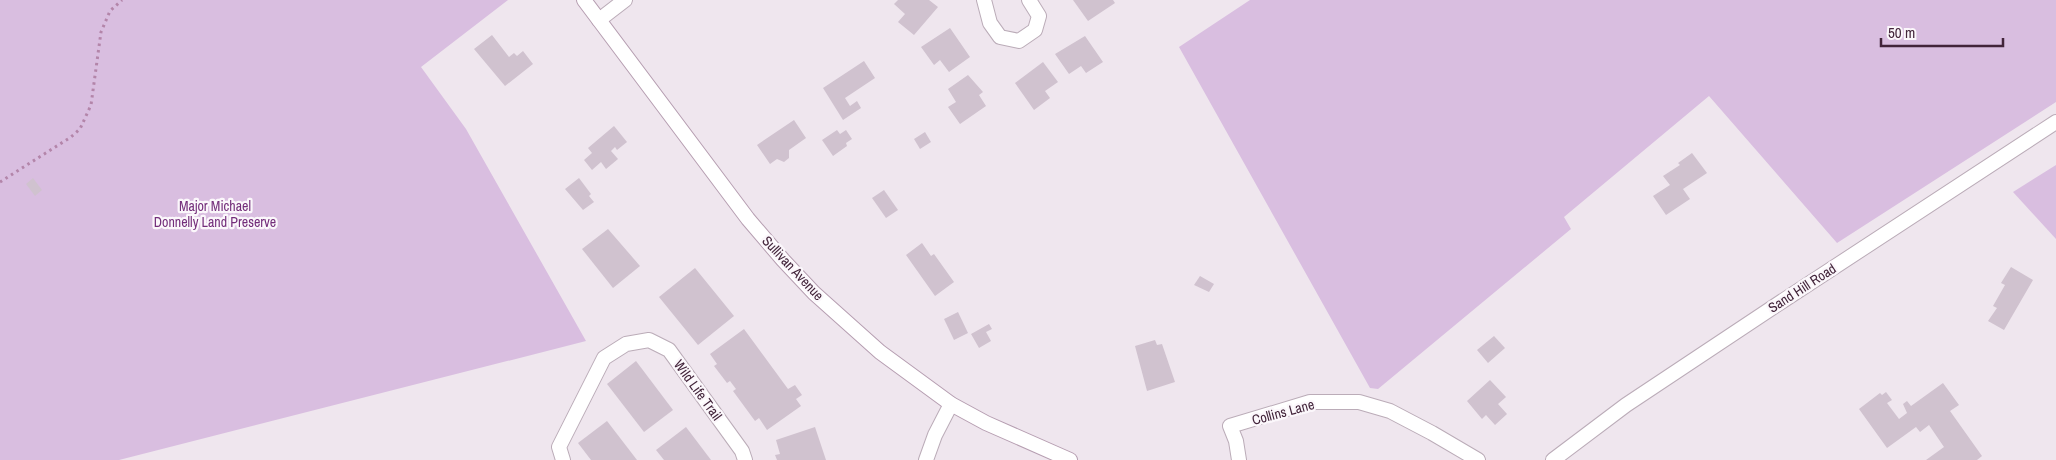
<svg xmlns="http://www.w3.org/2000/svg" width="2056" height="460" font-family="'Archivo Narrow',sans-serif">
  <rect width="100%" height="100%" fill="#efe6ee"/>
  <g fill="#d9bee0">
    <path d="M0,0H508L421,67L466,129L586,341L119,460H0Z"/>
    <path d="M1250,0H2056V102L1837,243L1709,96L1564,217L1571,229L1378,389L1370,388L1179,47Z"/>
    <path d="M2056,165V239L2013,192Z"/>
  </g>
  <g fill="#d0c2cf">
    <path d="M898,0H929L938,7L914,35L898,22L905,14L894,4Z"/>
    <path d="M1073,0H1113L1115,3L1088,21Z"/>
    <path d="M950,28L970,57L949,72L940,60L934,65L921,47Z"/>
    <path d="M492,35L509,57L514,53L517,56L523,51L533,64L505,86L474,49Z"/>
    <path d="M1085,36L1103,62L1086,73L1081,66L1069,74L1055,54Z"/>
    <path d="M864,61L875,78L845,98L850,106L857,101L861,108L843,120L823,88Z"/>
    <path d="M1043,62L1058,82L1045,91L1050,98L1034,110L1015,83Z"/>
    <path d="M968,75L983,92L979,95L986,106L960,124L948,107L956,102L948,89Z"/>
    <path d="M794,120L806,138L789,150V158L784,162L777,159L770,164L757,145Z"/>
    <path d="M614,126L627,142L617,150L615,147L611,151L618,159L606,169L601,162L592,170L584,160L592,153L588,148Z"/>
    <path d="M837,130L840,134L846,130L852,139L846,143L847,146L833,156L822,140Z"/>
    <path d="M925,132L931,142L920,149L914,139Z"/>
    <path d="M1692,153L1707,173L1683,189L1690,199L1666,215L1653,196L1670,185L1663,176L1680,165L1678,163Z"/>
    <path d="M33,178L42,190L35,196L26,184Z"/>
    <path d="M579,178L591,194L589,196L594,202L583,210L565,189Z"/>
    <path d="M884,190L898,210L886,218L872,198Z"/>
    <path d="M608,229L640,266L613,288L582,249Z"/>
    <path d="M922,243L931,256L934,254L954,282L935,296L906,255Z"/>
    <path d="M2011,267L2033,280L2004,330L1988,321L1997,308L1993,306L2005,285L2001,283Z"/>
    <path d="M695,268L734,316L698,345L659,297Z"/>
    <path d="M1200,276L1214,284L1209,292L1194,285Z"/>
    <path d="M958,312L968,333L954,340L944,319Z"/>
    <path d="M989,324L992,329L986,332L991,341L979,348L971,334Z"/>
    <path d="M744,329L788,389L795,385L802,395L796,399L801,406L767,430L759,418L755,421L733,391L736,389L730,381L727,383L714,366L717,364L710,354Z"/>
    <path d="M1494,336L1505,348L1488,363L1477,350Z"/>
    <path d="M1155,340L1157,345L1162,344L1175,382L1147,391L1135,346Z"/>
    <path d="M636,361L673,410L644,432L607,384Z"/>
    <path d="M1490,380L1506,397L1498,404L1507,414L1495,425L1486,415L1482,419L1467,401Z"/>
    <path d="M1943,383L1959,405L1950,411L1982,456L1977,460H1926L1944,447L1929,425L1920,432L1916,427L1887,448L1859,409L1880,393L1882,395L1886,392L1892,400L1887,403L1899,419L1907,413L1903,404L1907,401L1911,406Z"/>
    <path d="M607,421L637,460H591L578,443Z"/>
    <path d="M686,427L711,460H664L656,450Z"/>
    <path d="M815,427L826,460H777L775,455L780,454L776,440Z"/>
  </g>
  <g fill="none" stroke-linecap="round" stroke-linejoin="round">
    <defs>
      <g id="minor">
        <path d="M984,0L990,23L1000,37L1019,41L1035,30L1039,16L1029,0"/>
        <path d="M599,20L625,0"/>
        <path d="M563,460L559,447L604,358L626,344L649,340L669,350L742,451L745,460"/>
        <path d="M1239,460L1236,441L1230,426L1310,402H1359L1390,411L1432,433L1478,460"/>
      </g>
      <g id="tertiary">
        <path d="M926,460L935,435L951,404"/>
        <path d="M1553,460L1626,405L1781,302L2056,122"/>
      </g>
      <path id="secondary" d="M584,0L748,219L783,260L814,293L880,352L951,404L986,423L1070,460"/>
    </defs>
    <use href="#minor" stroke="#bbacb8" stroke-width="16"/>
    <use href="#tertiary" stroke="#bbacb8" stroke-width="16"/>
    <use href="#secondary" stroke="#b69eb1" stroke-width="16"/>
    <path stroke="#b385a9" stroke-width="3" stroke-dasharray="2.5 4" stroke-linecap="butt" d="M0,182L71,137L80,129L91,105L101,32L110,11L122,0"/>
    <use href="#minor" stroke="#fff" stroke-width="14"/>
    <use href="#tertiary" stroke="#fff" stroke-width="14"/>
    <use href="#secondary" stroke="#fff" stroke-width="14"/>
  </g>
  <g text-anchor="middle" stroke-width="4.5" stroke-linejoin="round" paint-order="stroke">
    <g font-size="14" fill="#732d7a" stroke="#fbf7fb">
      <text x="215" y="211">Major Michael<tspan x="215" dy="16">Donnelly Land Preserve</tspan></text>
    </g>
    <g font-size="14" fill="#42243a" stroke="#fbf7fb">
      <text transform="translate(793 268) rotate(47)" y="5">Sullivan Avenue</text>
      <text transform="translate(1802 288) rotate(-33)" y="5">Sand Hill Road</text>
      <text transform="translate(698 390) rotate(54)" y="5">Wild Life Trail</text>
      <text transform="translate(1283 412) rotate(-15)" y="5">Collins Lane</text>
    </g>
  </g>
  <path d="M1881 38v8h122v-8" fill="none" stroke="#42243a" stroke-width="2.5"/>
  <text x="1888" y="38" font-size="15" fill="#42243a" stroke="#fbf7fb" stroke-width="4" paint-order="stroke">50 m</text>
</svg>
